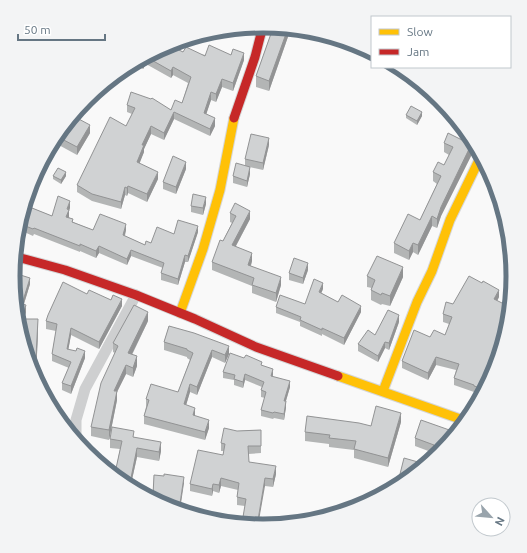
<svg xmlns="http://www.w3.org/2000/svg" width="527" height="553" font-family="Ubuntu,sans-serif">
  <rect width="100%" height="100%" fill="#f9f9f9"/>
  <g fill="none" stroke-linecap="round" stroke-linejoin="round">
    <defs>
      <g id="slow">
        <path d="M180,313L203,249L220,190L234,118"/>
        <path d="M338,376L463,420"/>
        <path d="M383,391L417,302L432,271L450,220L480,158"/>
      </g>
      <g id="jam">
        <path d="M234,118L255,57L263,26"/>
        <path d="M17,257L65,270L136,295L195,319L256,347L338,376"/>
      </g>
    </defs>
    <use href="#slow" stroke="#d5d6d7" stroke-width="11"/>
    <use href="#jam" stroke="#d5d6d7" stroke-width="11"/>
    <path stroke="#cecfd0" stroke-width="11" d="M76,438V420L85,389L136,295"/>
    <use href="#slow" stroke="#ffc107" stroke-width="9"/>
    <use href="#jam" stroke="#c62828" stroke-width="9"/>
  </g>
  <g fill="#b3b5b5">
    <path d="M273,28L290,31L269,91L256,87V76Z"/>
    <path d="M168,45L183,52L244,60L233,91L222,87L216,102L211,100L206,114L215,126L210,136L174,119L164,140L151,134L144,149V152L139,163L158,179L147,202L128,193L127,196L125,195L121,209L92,201L77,192V185L126,126L132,114L127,112V105L171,110L182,103L188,83L173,75L171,78L146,64L143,69L137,66Z"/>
    <path d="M406,115L422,116L417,125L406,118Z"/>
    <path d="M75,117L90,133L77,155L57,144Z"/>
    <path d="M444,143L472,146V154L441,216L437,228L432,226L418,255L413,252L409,260L394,253V243L420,220L437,184L433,181V172L444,165L449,155L444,152Z"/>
    <path d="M269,145L263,170L245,166V159Z"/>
    <path d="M186,169L176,194L163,189V182Z"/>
    <path d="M250,174L247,187L233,183V176Z"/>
    <path d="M53,176H66L61,184L53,179Z"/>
    <path d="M206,204L203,215L191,212V206Z"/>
    <path d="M27,206L52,216L70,208L69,210V217L73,222L93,230H126L125,236L145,245L174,234L198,232L188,262H185L178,285L161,280V273L163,268L131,256L127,265L99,253L96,258L80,251V252L34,234L33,236L22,231Z"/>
    <path d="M230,213L250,219L236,246L252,261L251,266L281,285L276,302L252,293V286L212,270V262L232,223L230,222Z"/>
    <path d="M308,270L303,284L289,280V273Z"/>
    <path d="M13,276L30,284L24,304L26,312L24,319L38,330L36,378L32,372Z"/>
    <path d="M367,276L403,277L390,306L382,304L381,305L371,300V290L372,288L367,287Z"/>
    <path d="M323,289L321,293L338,302L361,312L344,345L322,334V336L300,326V322L276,313V307L305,304Z"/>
    <path d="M87,294L122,306L99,349L71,335L68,350L85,358L71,394L62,390V383L69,368L52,361V354L56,331L46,329V321Z"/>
    <path d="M499,297L497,301L495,373L480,395L474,393V392L454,385V378L456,370L436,365L428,380L402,368V361L430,337L445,335L449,324L443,322V314L453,304Z"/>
    <path d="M148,321L132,355L137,366L133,377L126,374L117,392V400L109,440L91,436V427L115,353L113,352V343Z"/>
    <path d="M399,322L389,350L385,348L378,362L358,351V344Z"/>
    <path d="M169,326L229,354L225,363L212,357L197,395L190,392L186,405L195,416L209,428L205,440L144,424V416L146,407V399L178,392L190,360L187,358V357L164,350V342Z"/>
    <path d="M262,366L273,375L272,376L290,387L286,401V407L284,420L274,418L273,419L261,416V410L265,398L261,397V390L262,387L245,380L243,388L234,385V380L223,378V372Z"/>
    <path d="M401,422L388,467L354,458V450L329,447V444L305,441V432L371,426Z"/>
    <path d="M261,430V453L248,454L249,462L276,474L273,487L265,486L243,517L245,506L237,505V497L238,490L221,486L219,493L213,491L212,496L190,491V484L223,455L224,451H221V443L237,431Z"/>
    <path d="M455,432L431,452L415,446V438Z"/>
    <path d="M134,437L161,451L159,461L137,457L131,484L115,473L120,449L110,448V439Z"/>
    <path d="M154,475L184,483L168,504L161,503V501H157L153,498Z"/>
  </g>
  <g fill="#929394">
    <path d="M287,31H290L269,91V81Z"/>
    <path d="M244,53V60L233,91V83Z"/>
    <path d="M146,59V64L143,69V62Z"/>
    <path d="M173,67V75L171,78V71Z"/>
    <path d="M222,79V87L216,102V94Z"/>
    <path d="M211,92V100L204,121V113Z"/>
    <path d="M174,112V119L164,140V133Z"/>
    <path d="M422,112V116L417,125V121Z"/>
    <path d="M215,118V126L210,136V129Z"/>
    <path d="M90,125V133L77,155V147Z"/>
    <path d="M151,126V134L144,149V152L137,170V162L142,145Z"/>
    <path d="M269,138V145L263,170V163Z"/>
    <path d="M471,145L472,154L441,216L437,228V219L441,207Z"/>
    <path d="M186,162V169L176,194V187Z"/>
    <path d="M250,167V174L247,187V181Z"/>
    <path d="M66,172V176L61,184V180Z"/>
    <path d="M158,172V179L147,202V194Z"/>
    <path d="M128,186V193L127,196V188Z"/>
    <path d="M125,187V195L121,209V202Z"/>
    <path d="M206,197V204L203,215V208Z"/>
    <path d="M70,201V208L69,211V210V217L66,223L67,209Z"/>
    <path d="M250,211V219L232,253V245Z"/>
    <path d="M432,216V226L418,255V245Z"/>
    <path d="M126,224V230L123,241V235Z"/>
    <path d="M198,226V232L188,262V256Z"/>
    <path d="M413,243V252L409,260V251Z"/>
    <path d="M99,246V253L96,258V251Z"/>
    <path d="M131,250V256L127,265V259Z"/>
    <path d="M252,253V261L248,274V265Z"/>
    <path d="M185,255V262L178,285V279Z"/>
    <path d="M308,263V270L303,284V278Z"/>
    <path d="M403,267V277L390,306V296Z"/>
    <path d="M281,277V285L276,302V293Z"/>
    <path d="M30,278V284L22,310V304Z"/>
    <path d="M323,283V289L319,298V292Z"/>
    <path d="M499,290V297L494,307V299Z"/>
    <path d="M122,299V306L99,349V342Z"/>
    <path d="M26,305V312L23,322V315Z"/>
    <path d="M361,306V312L344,345V338Z"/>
    <path d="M148,312V321L128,362V353Z"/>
    <path d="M399,315V322L389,350V343Z"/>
    <path d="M38,319V330L36,378L34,376Z"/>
    <path d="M71,328V335L67,357V349Z"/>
    <path d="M385,342V348L378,362V356Z"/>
    <path d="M229,346V354L225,363V355Z"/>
    <path d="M212,350V357L197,395V387Z"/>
    <path d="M85,351V358L71,394V386Z"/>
    <path d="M137,356V366L133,377V368Z"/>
    <path d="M436,357V365L428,380V373Z"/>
    <path d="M126,365V374L117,392V400L109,440V430L114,391Z"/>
    <path d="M273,369V375L271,382V376Z"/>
    <path d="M245,374V380L243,388V382Z"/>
    <path d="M290,381V387L284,407V401Z"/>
    <path d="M190,384V392L184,412V404Z"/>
    <path d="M286,401V407L284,420V414Z"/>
    <path d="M195,408V416L193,415Z"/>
    <path d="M401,413V422L388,467V458Z"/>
    <path d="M209,420V428L205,440V432Z"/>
    <path d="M161,442V451L159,461V452Z"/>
    <path d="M137,448V457L131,484L130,483Z"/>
    <path d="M276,466V474L273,487V479Z"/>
    <path d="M184,477V483L180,510H179Z"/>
    <path d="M221,478V486L219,493V485Z"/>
    <path d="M265,478V486L258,526H257Z"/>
    <path d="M213,484V491L212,496V489Z"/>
  </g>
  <g fill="#d0d2d3" stroke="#929394">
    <path d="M273,28L287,31L269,81L256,76Z"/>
    <path d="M168,45H169L183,52L186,47L205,56L209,45L231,55L233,49L244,53L233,83L222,79L216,94L211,92L204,113L215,118L210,129L174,112L164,133L151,126L142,145H144L137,162L158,172L147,194L128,186L127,188L125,187L121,202L92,194L77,185L110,117L126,126L135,108L127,105L131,92L151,99L152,98L171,110L175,100L182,103L191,77L173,67L171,71L148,58Z"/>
    <path d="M411,106L422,112L417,121L406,115Z"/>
    <path d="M75,117L90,125L77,147L60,138Z"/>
    <path d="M448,133L470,144L471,145L441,207L437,219L432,216L418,245L413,243L409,251L394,243L408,214L420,220L441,176L433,172L438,162L444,165L453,147L444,143Z"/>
    <path d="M251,134L269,138L263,163L245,159Z"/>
    <path d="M173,156L186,162L176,187L163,182Z"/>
    <path d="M236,163L250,167L247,181L233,176Z"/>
    <path d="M58,168L66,172L61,180L53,176Z"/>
    <path d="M193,194L206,197L203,208L191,206Z"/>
    <path d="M58,196L70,201L67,209L69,210L66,217L73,219L72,222L93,230L100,214L126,224L123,235L145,245L146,241L151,243L157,227L174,234L178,220L198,226L188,256L185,255L178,279L161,273L164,263L131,250L127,259L99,246L96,251L80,244V246L34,228L33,229L23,225L27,206L52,216Z"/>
    <path d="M235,203L250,211L232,245L252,253L248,265L281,277L276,293L252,285L254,278L212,262L220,240L223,241L236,216L230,213Z"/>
    <path d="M377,256L403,267L390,296L382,293L381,295L371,290L375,280L367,276Z"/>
    <path d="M294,258L308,263L303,278L289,273Z"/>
    <path d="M14,273L30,278L22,304L26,305L23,315L21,314L13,276Z"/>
    <path d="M469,276L482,283L483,281L499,290L494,299L508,306L495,373L484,389L474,386V385L454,378L459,364L436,357L428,373L402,361L414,330L430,337L434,330L445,335L452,317L443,314L446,302L453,304Z"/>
    <path d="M314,279L323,283L319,292L338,302L342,295L361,306L344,338L322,328V330L300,320L301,317L276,307L280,295L305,304Z"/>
    <path d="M63,282L87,294L89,290L111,300L113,295L122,299L99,342L71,328L67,349L76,351L77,348L85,351L71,386L62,383L71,362L52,354L57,324L46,321L48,315Z"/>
    <path d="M134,305L148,312L128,353L137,356L133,368L126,365L114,391H117L109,430L91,427L101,383L118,346L113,343Z"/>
    <path d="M388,310L399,315L389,343L385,342L378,356L358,344L368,330L375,335Z"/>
    <path d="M21,319H38L35,376H34L32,372Z"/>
    <path d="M169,326L194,333L229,346L225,355L212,350L197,387L190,384L184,404L195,408L193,415L209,420L205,432L144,416L149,400L146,399L151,384L178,392L193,353L187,350V349L164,342Z"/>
    <path d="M230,353L244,358L246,355L262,362L261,365L273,369L271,376L290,381L284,401H286L284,414L274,412L273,413L261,410L266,392L261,390L264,382L245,374L243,382L234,379L235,375L223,372Z"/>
    <path d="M376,406L401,413L388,458L354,449L356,441L329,438L330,435L305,432L307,416L359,423L371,426Z"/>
    <path d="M421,420L455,432L440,454L427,462L434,445L415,438Z"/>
    <path d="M112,427L134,431L133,437L161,442L159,452L137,448L130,483L115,473L122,441L110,439Z"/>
    <path d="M224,428L237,431L261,430V446H248L249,462L276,466L273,479L265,478L257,526L240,522L241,517H243L246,499L237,497L239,483L221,478L219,485L213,484L212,489L190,484L198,450L223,455L225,444L221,443Z"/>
    <path d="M404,458L425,464L398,482Z"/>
    <path d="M164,474L184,477L179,510L168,508L169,498L161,497V495H153L154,475L164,476Z"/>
  </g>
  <path d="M0 0H527V553H0ZM20 276a243 243 0 1 1 486 0a243 243 0 1 1-486 0Z" fill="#f3f4f5" fill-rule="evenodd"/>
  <path fill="none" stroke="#657683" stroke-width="5" d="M20 276a243 243 0 1 1 486 0a243 243 0 1 1-486 0Z"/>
  <rect x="371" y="16" width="140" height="52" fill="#ffffff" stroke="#c1c8cd"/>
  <rect x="379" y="29" width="20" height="6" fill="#ffc107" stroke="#c1c8cd"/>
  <text x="407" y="36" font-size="12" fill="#657683">Slow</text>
  <rect x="379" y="49" width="20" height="6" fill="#c62828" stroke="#c1c8cd"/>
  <text x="407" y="56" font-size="12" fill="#657683">Jam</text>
  <g transform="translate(491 517) rotate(117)"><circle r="19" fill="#ffffff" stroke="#c1c8cd"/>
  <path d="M0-3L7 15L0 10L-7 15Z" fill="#99a4ac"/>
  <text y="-6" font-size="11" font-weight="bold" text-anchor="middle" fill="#657683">N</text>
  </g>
  <path d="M18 34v6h87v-6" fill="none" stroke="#657683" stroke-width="2"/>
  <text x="24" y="34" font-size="12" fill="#657683" stroke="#ffffff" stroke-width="3" paint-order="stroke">50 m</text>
</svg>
